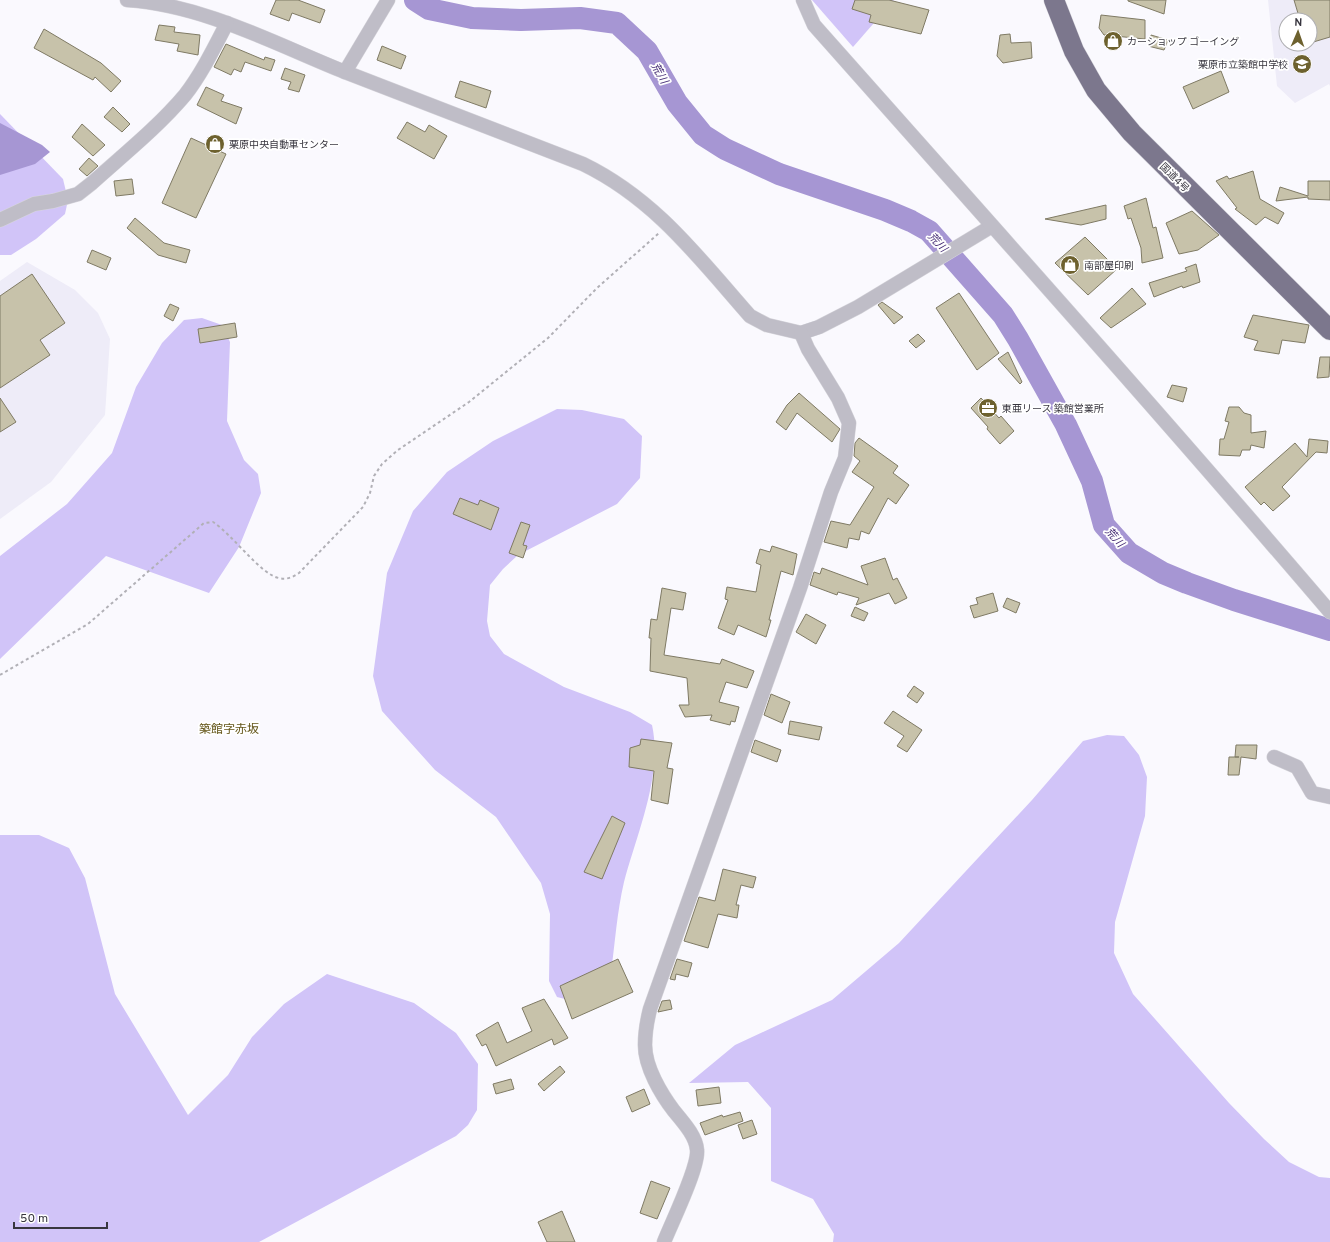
<svg xmlns="http://www.w3.org/2000/svg" width="1330" height="1242" font-family="Overpass,'Noto Sans JP',sans-serif">
  <rect width="100%" height="100%" fill="#faf9fe"/>
  <g fill="#eeecf8" fill-rule="evenodd">
    <path d="M1268,0H1330V86L1329,84L1295,103L1277,86ZM1286,20H1310V44H1286Z"/>
    <path d="M27,262L75,290L98,313L110,339L105,415L51,482L0,519V281Z"/>
  </g>
  <g fill="#d1c4f8">
    <path d="M812,0H894L853,47Z"/>
    <path d="M0,114L63,179L68,200L65,214L36,239L11,255H0Z"/>
    <path d="M202,318L222,325L230,342L227,421L244,460L258,474L261,493L239,547L209,593L106,556L0,659V556L67,504L112,453L136,387L162,343L184,320Z"/>
    <path d="M557,409L582,410L624,419L642,436L640,478L617,504L518,555L503,569L490,585L487,621L490,636L504,654L564,687L630,712L652,725C663,775 637,833 624,882C617,912 615,943 611,973L577,1002L557,997L549,981L550,914L541,883L496,817L435,770L382,711L373,676L387,573L413,511L447,472L493,441Z"/>
    <path d="M1107,735L1124,736L1139,755L1147,777L1145,816L1115,922L1114,953L1133,994L1229,1103L1264,1139L1289,1162L1319,1177L1330,1178V1242H833L834,1234L813,1199L771,1181V1108L748,1082L689,1083L735,1045L832,1000L899,943L1032,800L1083,741Z"/>
    <path d="M0,835H39L69,848L85,878L115,994L188,1115L228,1075L252,1037L284,1004L327,974L414,1003L456,1033L478,1064L477,1110L468,1125L456,1136L259,1242H0Z"/>
  </g>
  <path fill="#a696d3" d="M0,123L42,145L50,152L35,164L0,175Z"/>
  <g fill="none" stroke-linecap="round" stroke-linejoin="round">
    <path stroke="#a696d3" stroke-width="22" d="M415,0L429,9L472,18L521,20L580,18L617,23L647,51L677,103L703,135L725,149L779,174L885,210L911,221L929,231L1003,315L1018,339L1066,425L1092,481L1104,525L1129,553L1163,573L1187,583L1234,600L1330,630"/>
  </g>
  <g fill="#c7c2aa" stroke="#7f7a64">
    <path d="M276,0H298L325,10L320,23L292,13L289,21L270,14Z"/>
    <path d="M855,0H889L929,10L921,34L869,22L871,15L852,9Z"/>
    <path d="M1128,0H1166L1164,14L1128,1Z"/>
    <path d="M1294,0H1330V37L1310,43V20H1300Z"/>
    <path d="M1101,15L1145,20V39L1104,35L1099,28Z"/>
    <path d="M159,25L175,27L174,32L200,35L198,55L177,51L179,44L155,40Z"/>
    <path d="M44,29L101,63L121,81L111,92L95,77L93,80L34,48Z"/>
    <path d="M1010,34L1011,43L1031,42L1032,58L1003,63L997,56L1000,35Z"/>
    <path d="M1151,35L1168,40L1164,50L1148,46Z"/>
    <path d="M226,44L264,60L265,57L275,60L271,71L245,62L241,72L234,69L231,75L214,67Z"/>
    <path d="M382,46L406,56L401,69L377,60Z"/>
    <path d="M285,68L305,75L299,92L288,89L291,82L281,79Z"/>
    <path d="M1221,71L1229,92L1193,109L1183,87Z"/>
    <path d="M460,81L491,91L486,108L455,97Z"/>
    <path d="M206,87L224,95L221,101L242,108L236,124L197,105Z"/>
    <path d="M113,107L130,124L122,132L104,117Z"/>
    <path d="M407,122L425,132L429,125L447,136L434,159L397,138Z"/>
    <path d="M82,124L105,145L93,156L72,137Z"/>
    <path d="M191,138L226,154L196,218L162,203Z"/>
    <path d="M89,158L98,166L87,176L79,169Z"/>
    <path d="M1253,171L1260,199L1284,213L1278,224L1265,217L1256,225L1235,209L1237,208L1216,181L1227,176L1229,179Z"/>
    <path d="M132,179L134,194L116,196L114,181Z"/>
    <path d="M1308,181H1330V200L1308,199V197L1276,201L1280,187L1308,196Z"/>
    <path d="M1146,198L1153,228L1156,227L1163,258L1142,263L1141,248L1131,218L1128,219L1124,206Z"/>
    <path d="M1106,205V219L1081,225L1045,219Z"/>
    <path d="M1192,211L1219,235L1198,250L1179,254L1166,223Z"/>
    <path d="M135,218L164,243L190,250L186,263L158,255L127,228Z"/>
    <path d="M1085,237L1117,269L1088,295L1055,263Z"/>
    <path d="M92,250L111,258L106,270L87,262Z"/>
    <path d="M1196,264L1200,282L1183,288L1182,286L1154,297L1149,283L1187,271L1185,268Z"/>
    <path d="M32,274L65,323L40,340L50,355L0,388V296Z"/>
    <path d="M1132,288L1146,304L1111,328L1100,318Z"/>
    <path d="M959,293L999,353L977,370L936,308Z"/>
    <path d="M882,302L903,317L894,324L878,305Z"/>
    <path d="M170,304L179,308L173,321L164,316Z"/>
    <path d="M1253,315L1309,325L1305,343L1282,340L1279,354L1254,350L1258,341L1244,337Z"/>
    <path d="M235,323L237,337L200,343L198,329Z"/>
    <path d="M918,334L925,341L916,348L909,341Z"/>
    <path d="M1008,352L1022,382L1020,384L998,359Z"/>
    <path d="M1320,357H1330L1329,377L1317,378Z"/>
    <path d="M1172,385L1187,388L1183,402L1167,397Z"/>
    <path d="M799,393L840,429L832,442L797,413L786,430L776,422L787,405Z"/>
    <path d="M0,398L16,422L0,432Z"/>
    <path d="M981,398L999,418L1001,416L1014,431L1000,444L987,429L988,427L971,408Z"/>
    <path d="M1229,407H1239L1244,413L1251,415V433L1266,431L1264,448L1251,445L1250,450H1242L1240,456L1219,455L1220,439H1224L1229,422L1225,421Z"/>
    <path d="M859,438L898,466L893,473L909,485L896,504L888,498L869,534L861,531L859,540L849,538L847,548L824,542L831,521L850,525L874,487L852,472L860,461L854,456L855,443Z"/>
    <path d="M1309,439L1328,441L1327,453L1316,452L1282,487L1290,496L1273,511L1264,502L1261,505L1245,487L1295,443L1307,457Z"/>
    <path d="M460,498L478,505L480,500L499,508L491,530L453,514Z"/>
    <path d="M521,522L530,525L523,545L527,546L523,558L509,553Z"/>
    <path d="M772,546L797,554L793,575L781,571L769,620H771L766,637L738,625L734,635L718,628L728,600L725,599L727,587L756,592L761,565L756,563L760,549L770,552Z"/>
    <path d="M885,558L893,580L897,578L907,598L895,604L889,593L856,605L859,598L838,592L837,595L810,585L814,572L820,574L822,568L868,585L861,566Z"/>
    <path d="M662,588L686,593L683,610L671,608L664,655L720,664L722,659L754,671L747,688L726,682L719,702L739,707L735,722L731,721L730,725L710,720L712,715L685,717L679,705H689L687,678L650,671L651,638H649L651,619L657,620Z"/>
    <path d="M993,593L998,611L974,618L970,606L978,604L976,598Z"/>
    <path d="M1007,598L1020,603L1016,613L1003,607Z"/>
    <path d="M855,607L868,613L864,621L851,616Z"/>
    <path d="M806,614L826,625L816,644L796,632Z"/>
    <path d="M914,686L924,693L917,703L907,696Z"/>
    <path d="M771,694L790,702L782,723L764,715Z"/>
    <path d="M893,711L922,730L907,752L897,746L904,736L884,723Z"/>
    <path d="M790,721L822,727L819,740L788,734Z"/>
    <path d="M641,739L672,743L667,768L673,769L668,804L651,800L654,771L629,767L630,748L640,745Z"/>
    <path d="M755,740L781,750L777,762L751,752Z"/>
    <path d="M1236,745H1257L1256,759L1241,757L1239,775H1228L1229,757H1239H1235Z"/>
    <path d="M612,816L625,823L602,879L584,872Z"/>
    <path d="M723,869L756,877L753,888L741,885L736,905H739L737,918L718,914L708,948L684,941L699,897L715,901Z"/>
    <path d="M618,959L633,992L572,1019L560,986Z"/>
    <path d="M677,959L692,963L688,977L676,974L675,980L670,979Z"/>
    <path d="M544,999L568,1038L554,1045L552,1039L496,1066L486,1044L482,1046L476,1035L498,1022L507,1043L532,1031L522,1008Z"/>
    <path d="M670,1000L672,1009L658,1012L662,1001Z"/>
    <path d="M560,1066L565,1072L544,1091L538,1084Z"/>
    <path d="M511,1079L514,1089L496,1094L493,1084Z"/>
    <path d="M719,1087L721,1103L698,1106L696,1090Z"/>
    <path d="M644,1089L650,1104L632,1112L626,1097Z"/>
    <path d="M740,1112L743,1121L705,1135L700,1123L722,1115L723,1117Z"/>
    <path d="M752,1120L757,1134L743,1139L738,1125Z"/>
    <path d="M651,1181L670,1188L657,1219L640,1213Z"/>
    <path d="M562,1211L575,1242H547L538,1222Z"/>
  </g>
  <g fill="none" stroke-linecap="round" stroke-linejoin="round">
    <defs>
      <g id="minor">
        <path d="M127,0C204,5 275,44 345,72C424,103 504,133 583,164C655,199 698,257 750,316L767,325L801,333L819,327L858,307L992,226"/>
        <path d="M803,0L814,25C987,220 1161,414 1330,612"/>
        <path d="M345,72L388,0"/>
        <path d="M0,220L34,204L53,201L78,194L92,183C123,155 158,127 185,95C202,73 214,48 227,23"/>
        <path d="M1274,757L1297,767L1312,793L1330,797"/>
        <path d="M664,1242C671,1224 699,1167 697,1150C696,1136 683,1122 674,1111C661,1094 645,1067 645,1045C645,1033 647,1021 650,1009L800,588L831,492L845,458L849,423L838,398L808,349L801,333"/>
      </g>
      <path id="highway" d="M1054,0L1074,51L1096,90L1132,133L1330,330"/>
    </defs>
    <use href="#minor" stroke="#d7d6dc" stroke-width="15"/>
    <use href="#highway" stroke="#d7d6dc" stroke-width="21"/>
    <path stroke="#b1b0b6" stroke-width="2" stroke-dasharray="3 3" stroke-linecap="butt" d="M0,675L88,624L204,523L213,522C232,534 261,575 279,578C287,580 293,577 299,573L363,507L370,493L374,476L382,464L398,450L469,402L548,338L597,288L659,233"/>
    <use href="#minor" stroke="#bfbdc7" stroke-width="14"/>
    <use href="#highway" stroke="#7c778d" stroke-width="20"/>
  </g>
  <defs>
    <symbol id="shop-disc" viewBox="-11 -11 22 22"><circle r="9.5" fill="#6d612e" stroke="#fff"/><path d="M-5-2.5h2.3a2.7 3.5 0 0 1 5.4 0H5L5.5 6h-11ZM-1.5-2.5h3a1.5 2.3 0 0 0-3 0Z" fill="#fff"/></symbol>
    <symbol id="school-disc" viewBox="-11 -11 22 22"><circle r="9.5" fill="#6d612e" stroke="#fff"/><path d="M0-5L7-2L0 1L-7-2ZM-4 1L0 2.5L4 1V4Q0 6-4 4Z" fill="#fff"/></symbol>
    <symbol id="office-disc" viewBox="-11 -11 22 22"><circle r="9.5" fill="#6d612e" stroke="#fff"/><path d="M-6-3h4V-5.5h4V-3h4V5H-6ZM-1-4.5V-3h2v-1.5ZM-6 0V1H6V0Z" fill="#fff"/></symbol>
  </defs>
  <g fill-rule="evenodd">
    <use href="#shop-disc" x="1102" y="30" width="22" height="22"/>
    <use href="#school-disc" x="1291" y="53" width="22" height="22"/>
    <use href="#shop-disc" x="204" y="133" width="22" height="22"/>
    <use href="#shop-disc" x="1059" y="254" width="22" height="22"/>
    <use href="#office-disc" x="977" y="397" width="22" height="22"/>
  </g>
  <g text-anchor="middle" stroke-width="3.5" stroke-linejoin="round" paint-order="stroke">
    <g font-size="10" fill="#38363f" stroke="#fff" text-anchor="start">
      <text x="1127" y="45">カーショップ ゴーイング</text>
      <text x="1288" y="68" text-anchor="end">栗原市立築館中学校</text>
      <text x="229" y="148">栗原中央自動車センター</text>
      <text x="1084" y="269">南部屋印刷</text>
      <text x="1002" y="412">東亜リース 築館営業所</text>
    </g>
    <g font-size="10" fill="#38363f" stroke="#fff">
      <text transform="translate(1175 177) rotate(45)" y="4">国道4号</text>
    </g>
    <g font-size="11" font-style="italic" fill="#422972" stroke="#fff">
      <text transform="translate(660 73) rotate(60)" y="4">荒川</text>
      <text transform="translate(938 242) rotate(47)" y="4">荒川</text>
      <text transform="translate(1115 537) rotate(48)" y="4">荒川</text>
    </g>
    <g font-size="12" fill="#64561a" stroke="#fff">
      <text x="229" y="733">築館字赤坂</text>
    </g>
  </g>
  <g transform="translate(1298 32) rotate(2)"><circle r="19" fill="#ffffff" stroke="#afafb2"/>
  <path d="M0-3L7 15L0 10L-7 15Z" fill="#6d612e"/>
  <text y="-6" font-size="11" font-weight="bold" text-anchor="middle" fill="#38363f">N</text>
  </g>
  <path d="M14 1222v6h93v-6" fill="none" stroke="#38363f" stroke-width="2"/>
  <text x="20" y="1222" font-size="12" fill="#38363f" stroke="#ffffff" stroke-width="3" paint-order="stroke">50 m</text>
</svg>
